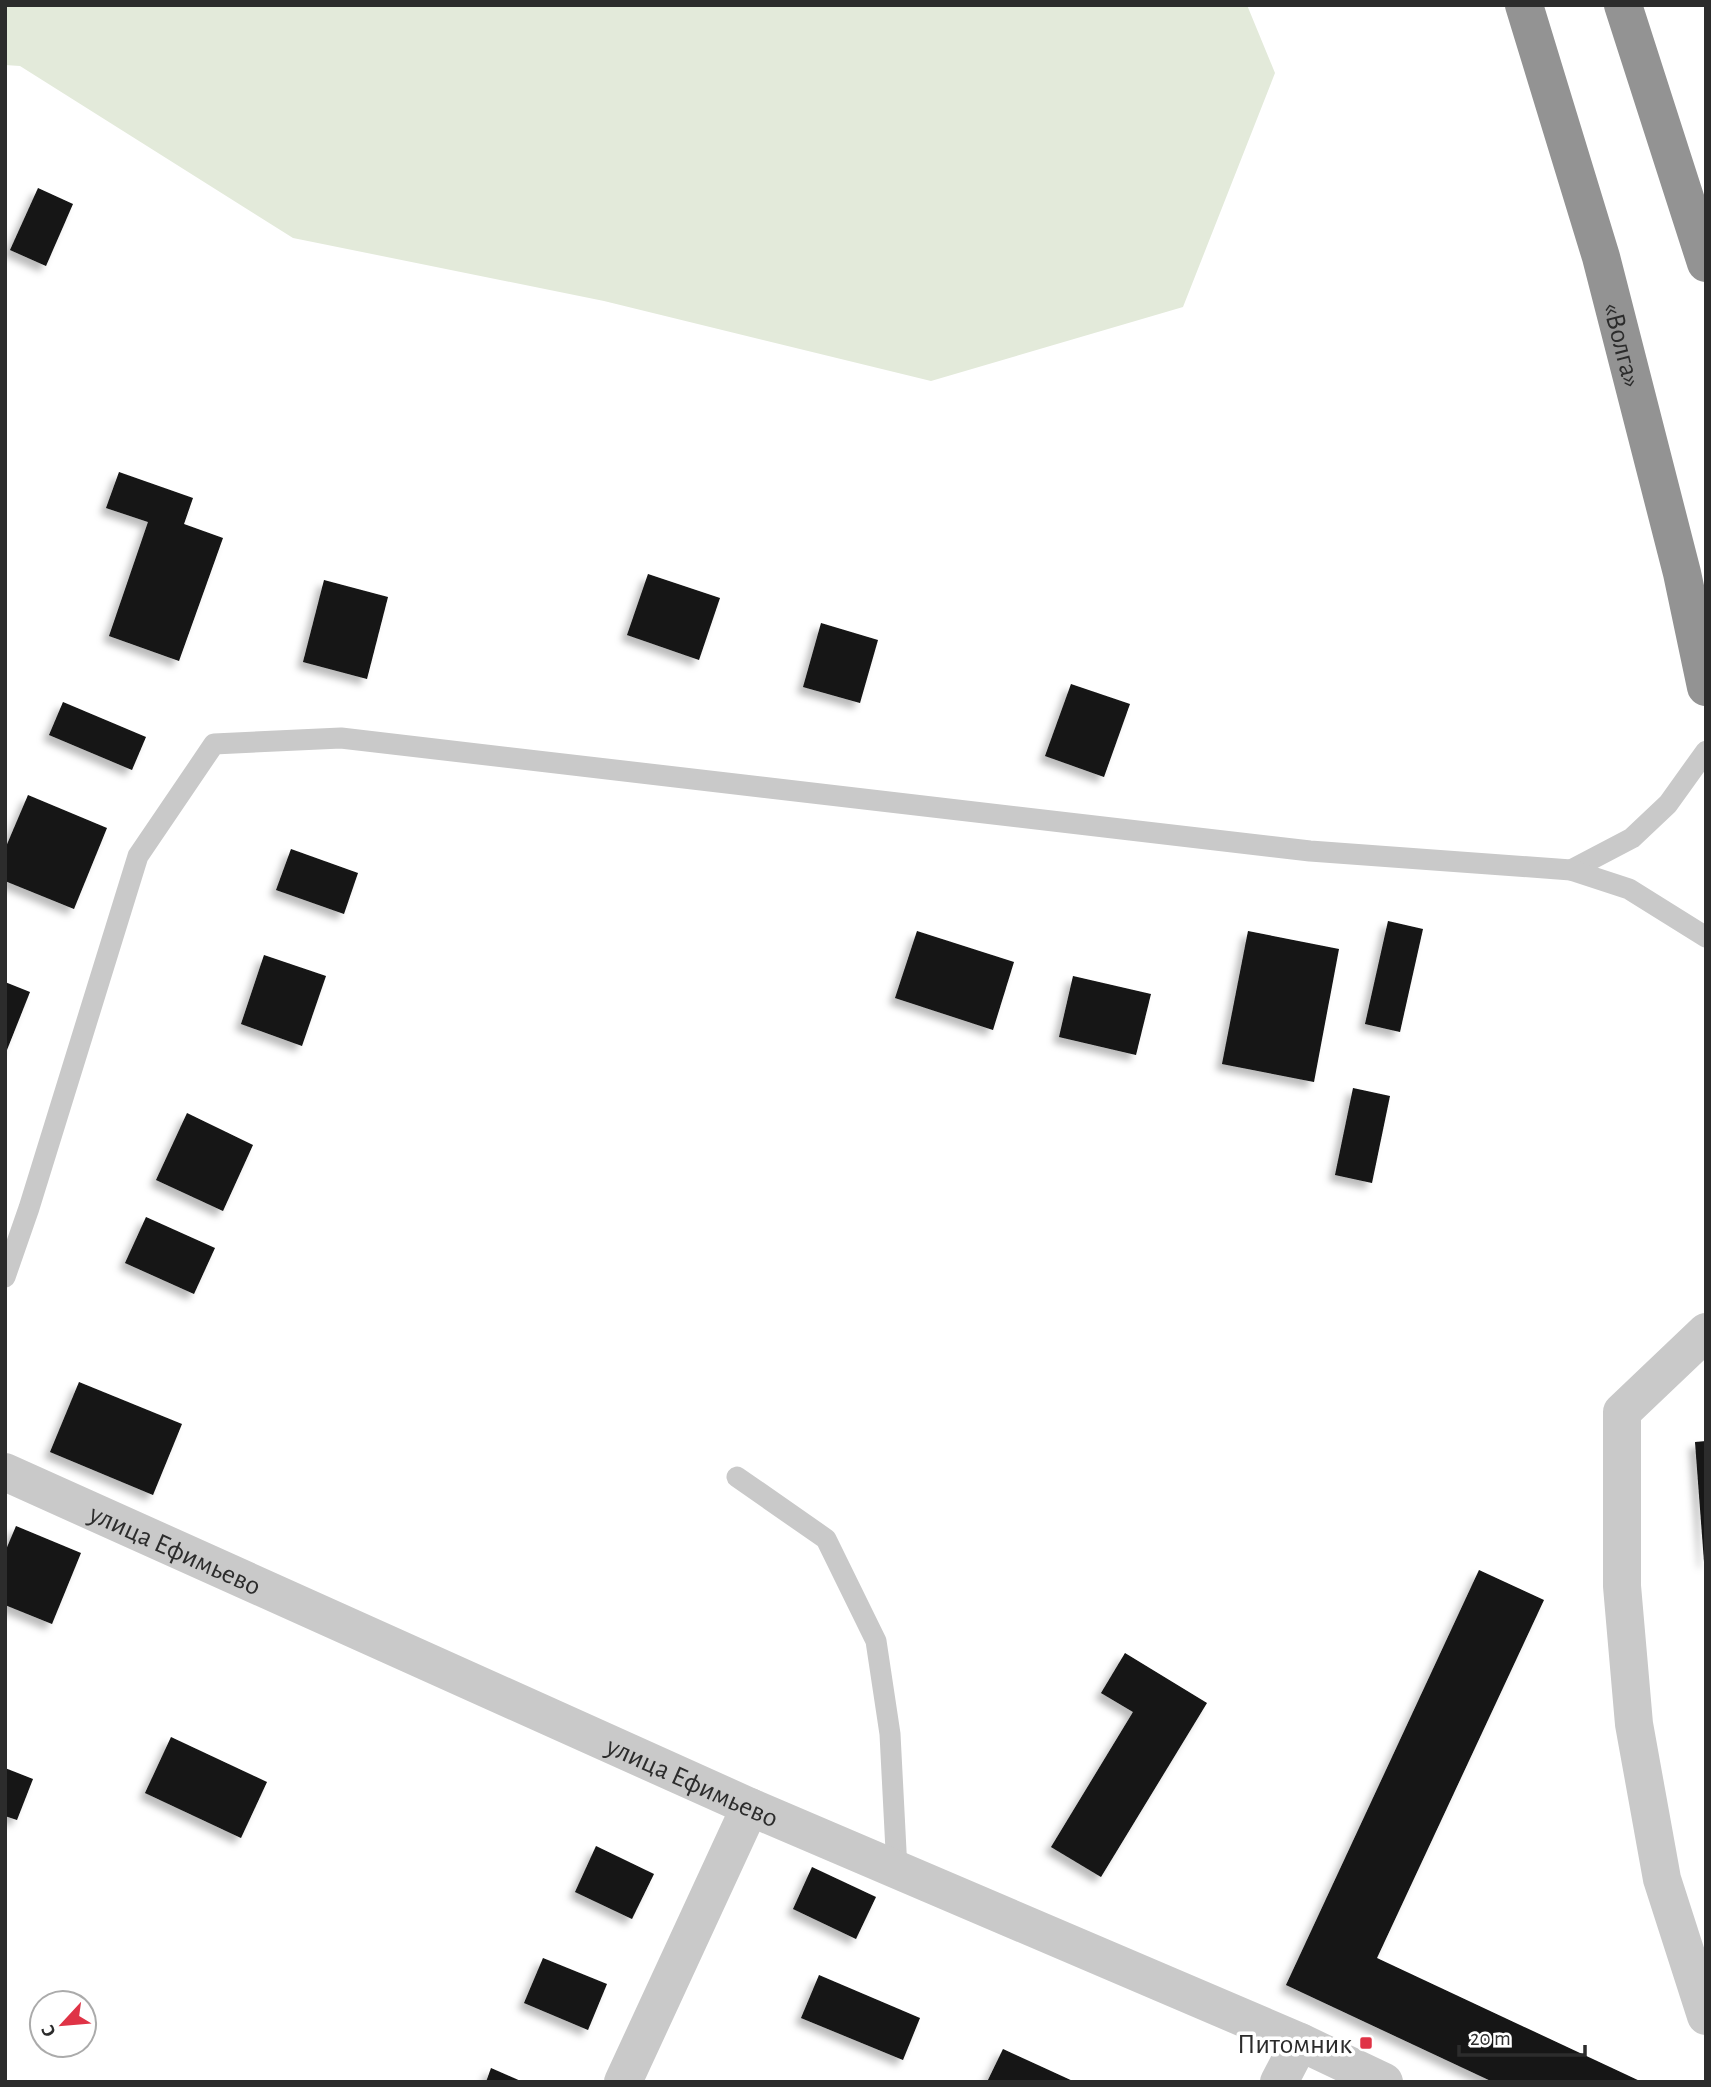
<svg xmlns="http://www.w3.org/2000/svg" width="1711" height="2087" font-family="'Alegreya Sans',sans-serif">
  <defs>
    <filter id="shadow"><feDropShadow dx="-6" dy="6" stdDeviation="3.5" flood-color="#0004"/></filter>
  </defs>
  <rect width="100%" height="100%" fill="#fff"/>
  <path fill="#e3eada" d="M5,5H1247L1275,73L1183,307L931,381L604,301L293,238L20,66L5,65Z"/>
  <g fill="#131313" filter="url(#shadow)">
    <path d="M38,188L73,204L46,266L10,250Z"/>
    <path d="M119,472L193,498L184,524L223,538L179,661L109,636L148,522L106,508Z"/>
    <path d="M648,574L720,598L699,660L627,635Z"/>
    <path d="M324,580L388,597L367,679L303,662Z"/>
    <path d="M821,623L878,640L860,703L803,687Z"/>
    <path d="M1071,684L1130,704L1104,777L1045,756Z"/>
    <path d="M63,702L146,737L132,770L49,735Z"/>
    <path d="M28,795L107,828L74,909L5,881V849Z"/>
    <path d="M291,849L358,873L344,914L276,890Z"/>
    <path d="M1388,921L1423,929L1400,1032L1365,1024Z"/>
    <path d="M917,931L1014,962L993,1030L895,998Z"/>
    <path d="M1248,931L1339,949L1314,1082L1222,1064Z"/>
    <path d="M264,955L326,976L302,1046L241,1024Z"/>
    <path d="M1073,976L1151,994L1136,1055L1059,1037Z"/>
    <path d="M5,982L30,992L5,1055Z"/>
    <path d="M1353,1088L1390,1096L1372,1183L1335,1175Z"/>
    <path d="M187,1113L253,1145L223,1211L156,1180Z"/>
    <path d="M146,1217L215,1248L194,1294L125,1263Z"/>
    <path d="M79,1382L182,1424L153,1495L50,1452Z"/>
    <path d="M1706,1441V1562H1704L1695,1442Z"/>
    <path d="M16,1526L81,1553L52,1624L5,1605V1552Z"/>
    <path d="M1479,1570L1544,1600L1377,1958L1642,2082H1493L1286,1985Z"/>
    <path d="M1125,1653L1207,1703L1101,1877L1051,1847L1133,1712L1101,1693Z"/>
    <path d="M171,1737L267,1782L241,1838L145,1793Z"/>
    <path d="M5,1768L33,1779L17,1820L5,1816Z"/>
    <path d="M596,1846L654,1874L632,1919L575,1892Z"/>
    <path d="M812,1867L876,1897L856,1939L793,1909Z"/>
    <path d="M543,1958L607,1984L588,2030L524,2003Z"/>
    <path d="M819,1975L920,2018L903,2060L801,2018Z"/>
    <path d="M1003,2049L1075,2082H987Z"/>
    <path d="M491,2068L523,2082H486Z"/>
  </g>
  <g fill="none" stroke-linecap="round" stroke-linejoin="round">
    <g stroke="#c9c9c9" stroke-width="21">
      <path d="M1571,870L1632,838L1668,804L1706,751"/>
      <path d="M5,1277L29,1208L138,856L214,744L341,738L1310,851L1571,870L1629,889L1706,937"/>
      <path d="M737,1477L826,1539L876,1641L890,1734L897,1870"/>
    </g>
    <g stroke="#c9c9c9" stroke-width="38">
      <path d="M1706,1332L1622,1412V1586L1634,1724L1662,1879L1706,2016"/>
      <path id="s1" d="M5,1472L750,1807L1300,2042L1384,2082"/>
      <path d="M623,2082L750,1807"/>
      <path d="M1279,2082L1300,2042"/>
    </g>
    <g stroke="#939393" stroke-width="38">
      <path id="s2" d="M1524,5L1601,257L1682,573L1706,687"/>
      <path d="M1623,5L1706,263"/>
    </g>
  </g>
  <rect fill="#df3346" stroke="#fff" stroke-width="2.5" x="1359" y="2036" width="14" height="14" rx="3.5"/>
  <g text-anchor="middle" stroke-width="7" stroke-linejoin="round" paint-order="stroke">
    <g font-size="28" fill="#2c2c2c" stroke="#fff">
      <text dy="10" stroke="none"><textPath href="#s2" startOffset="354">«Волга»</textPath></text>
      <text dy="10" stroke="none"><textPath href="#s1" startOffset="187">улица Ефимьево</textPath></text>
      <text dy="10" stroke="none"><textPath href="#s1" startOffset="754">улица Ефимьево</textPath></text>
    </g>
    <g font-size="28" fill="#2c2c2c" stroke="#fff" text-anchor="end">
      <text x="1352" y="2053">Питомник</text>
    </g>
  </g>
  <rect width="1711" height="2087" fill="none" stroke="#2c2c2c" stroke-width="14"/>
  <g transform="translate(63 2024) rotate(244)"><circle r="33" fill="#ffffff" stroke="#ababab" stroke-width="2"/>
  <path d="M0-5L12 26L0 18L-12 26Z" fill="#df3346"/>
  <text y="-10" font-size="19" font-weight="bold" text-anchor="middle" fill="#2c2c2c">С</text>
  </g>
  <path d="M1459 2045v10h126v-10" fill="none" stroke="#2c2c2c" stroke-width="3.5"/>
  <text x="1470" y="2045" font-size="21" fill="#2c2c2c" stroke="#ffffff" stroke-width="5" paint-order="stroke">20 m</text>
</svg>
